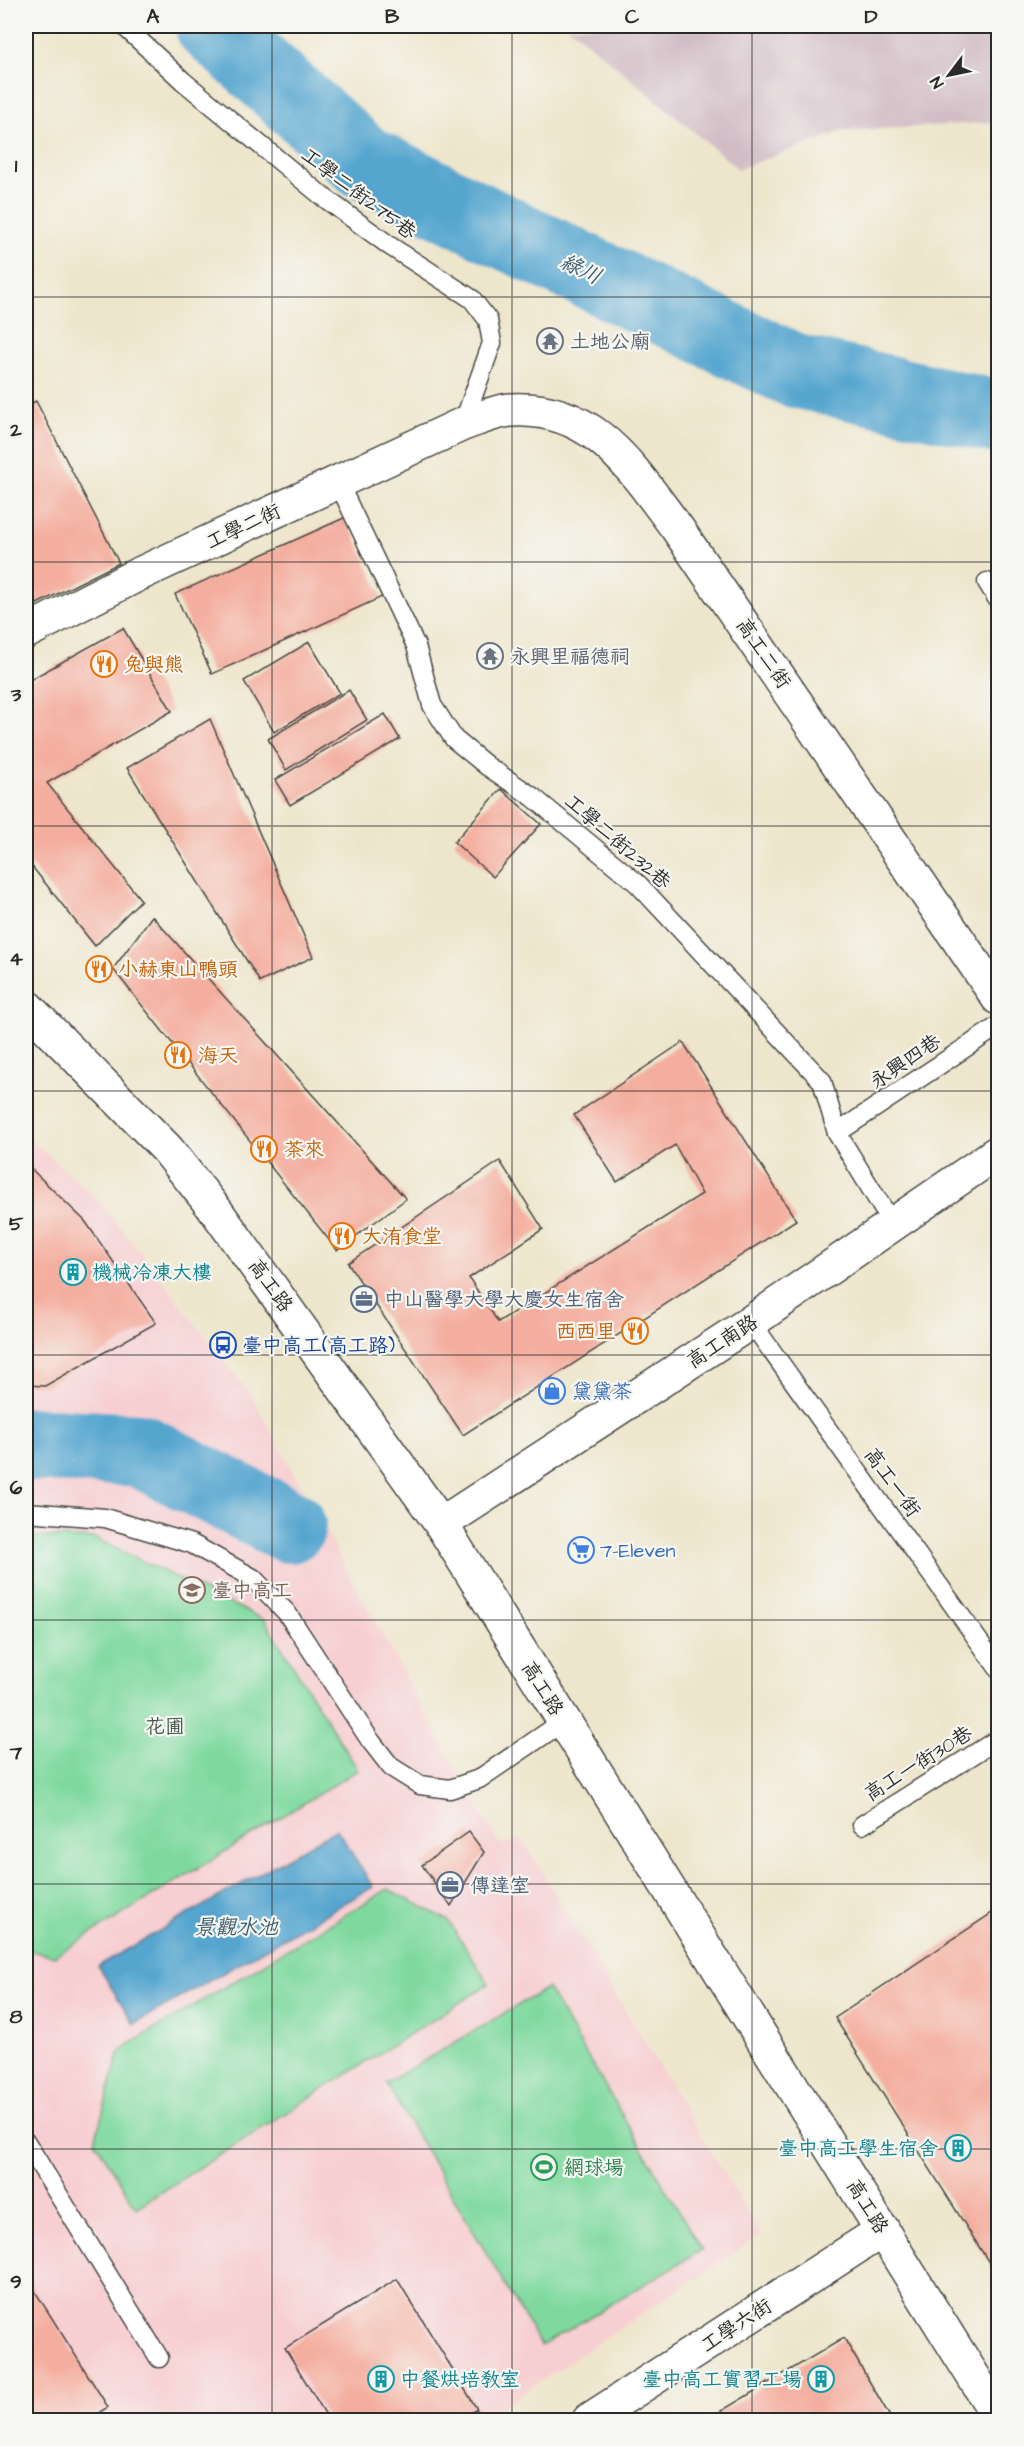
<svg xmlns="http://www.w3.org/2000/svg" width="1024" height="2446" font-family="'Architects Daughter','LXGW WenKai TC',sans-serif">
  <rect width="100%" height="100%" fill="#f6f6f2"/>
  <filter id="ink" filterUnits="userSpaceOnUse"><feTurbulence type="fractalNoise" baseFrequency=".0167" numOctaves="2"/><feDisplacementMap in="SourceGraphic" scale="12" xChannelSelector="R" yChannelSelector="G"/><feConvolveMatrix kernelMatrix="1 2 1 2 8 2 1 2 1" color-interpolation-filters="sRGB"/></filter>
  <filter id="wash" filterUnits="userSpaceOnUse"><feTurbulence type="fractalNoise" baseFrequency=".008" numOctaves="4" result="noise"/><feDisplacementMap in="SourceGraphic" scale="24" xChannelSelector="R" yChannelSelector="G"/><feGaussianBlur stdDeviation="1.35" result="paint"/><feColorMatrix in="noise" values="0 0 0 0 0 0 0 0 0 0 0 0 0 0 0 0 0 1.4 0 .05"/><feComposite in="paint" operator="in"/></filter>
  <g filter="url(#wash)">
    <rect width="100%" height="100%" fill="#eee6cc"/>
    <path fill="#f7cfd2" d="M26,1135L103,1205L251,1395L465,1786L500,1844L522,1839L761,2235L482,2420H26Z"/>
    <path fill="#d2bdc6" d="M568,26H998V122L843,131L738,169Z"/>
    <g fill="#7fd99f" stroke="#558265" stroke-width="1.5">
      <path d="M26,1537L94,1538L265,1620L358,1770L55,1956L26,1950Z"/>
      <path d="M388,1889L448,1920L489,1984L136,2208L95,2141L120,2050Z"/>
      <path d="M547,1988L702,2250L541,2346L386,2083Z"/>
    </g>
    <path fill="#55a5cf" stroke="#40687d" stroke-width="1.5" d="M337,1829L373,1887L134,2024L98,1966Z"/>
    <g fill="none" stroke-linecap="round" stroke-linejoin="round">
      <g stroke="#55a5cf" stroke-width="74">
        <path d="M212,26L363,161L492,226L795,371L998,417"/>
        <path d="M26,1444L139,1450L289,1526"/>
      </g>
    </g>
    <g id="blocks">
      <g fill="#f4ae9f">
        <path d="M36,401L119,563L37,604L26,582V406Z"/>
        <path d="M346,517L382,597L212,674L175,594Z"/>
        <path d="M123,628L172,711L47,783L141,900L95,946L26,859V682Z"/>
        <path d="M309,642L340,693L274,732L244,681Z"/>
        <path d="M349,690L367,720L286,770L268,739Z"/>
        <path d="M385,714L400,739L290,805L275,780Z"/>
        <path d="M210,719L313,957L260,982L127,768Z"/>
        <path d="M501,789L541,824L493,877L454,842Z"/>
        <path d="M152,916L406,1199L337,1250L113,969Z"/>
        <path d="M683,1042L796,1220L463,1435L348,1263L500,1161L543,1229L469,1278L498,1322L702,1194L675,1145L617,1182L574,1115Z"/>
        <path d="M26,1164L85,1221L156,1323L45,1386L26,1385Z"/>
        <path d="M469,1832L484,1852L451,1906L422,1865Z"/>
        <path d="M998,1909V2277L835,2018Z"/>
        <path d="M26,2277L108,2407L87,2420H26Z"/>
        <path d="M397,2279L477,2409L459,2420H329L285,2348Z"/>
        <path d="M844,2338L892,2420H706Z"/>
      </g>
    </g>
  </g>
  <g filter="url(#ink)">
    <use href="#blocks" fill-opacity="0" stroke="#484743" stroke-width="1.5"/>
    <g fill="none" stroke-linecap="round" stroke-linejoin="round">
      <defs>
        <g id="lane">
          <path d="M124,26L183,81L322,196L390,246L472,299L488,320L492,343L463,424"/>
          <path d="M338,482L416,646L432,705L454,739L487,766L533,797L638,884L822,1081L837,1133L893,1225"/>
          <path d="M987,582L998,600"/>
          <path d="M837,1133L998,1026"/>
          <path d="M751,1322L998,1668"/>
          <path d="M26,1512L105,1518L192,1544L253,1578L287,1613L370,1740L391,1767L420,1785L450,1789L479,1779L564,1721"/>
          <path d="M862,1825L998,1739"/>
          <path d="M26,2142L159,2358"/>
        </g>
        <g id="street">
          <path d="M26,632L135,576L463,424C478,419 496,411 511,410C595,405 632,469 677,528L998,998"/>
          <path d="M441,1524L751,1322L998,1152"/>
          <path d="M589,2420L883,2230"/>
        </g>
        <path id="secondary" d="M26,1006L167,1149L217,1212L441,1524L998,2416"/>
      </defs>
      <use href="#lane" stroke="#484743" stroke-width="21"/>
      <use href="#street" stroke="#484743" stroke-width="36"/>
      <use href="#secondary" stroke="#484743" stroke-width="36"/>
      <use href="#lane" stroke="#fff" stroke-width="18"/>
      <use href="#street" stroke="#fff" stroke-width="33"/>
      <use href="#secondary" stroke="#fff" stroke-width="33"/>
    </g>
  </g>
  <path fill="none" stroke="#2b2b2b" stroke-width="1.5" stroke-opacity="0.55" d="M272,26V2420M512,26V2420M752,26V2420M26,297H998M26,562H998M26,826H998M26,1091H998M26,1355H998M26,1620H998M26,1884H998M26,2149H998"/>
  <defs>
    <symbol id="temple-ring" viewBox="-11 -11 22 22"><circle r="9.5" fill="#f6f6f2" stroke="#6b7280" stroke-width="1.5"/><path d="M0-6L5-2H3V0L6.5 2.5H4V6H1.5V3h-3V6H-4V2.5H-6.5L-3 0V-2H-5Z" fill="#6b7280"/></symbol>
    <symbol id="restaurant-ring" viewBox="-11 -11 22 22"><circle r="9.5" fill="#f6f6f2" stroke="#e8710a" stroke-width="1.5"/><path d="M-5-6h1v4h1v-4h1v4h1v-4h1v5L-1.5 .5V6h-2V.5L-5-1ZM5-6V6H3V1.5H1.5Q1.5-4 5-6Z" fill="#e8710a"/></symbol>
    <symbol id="building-ring" viewBox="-11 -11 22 22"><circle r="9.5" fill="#f6f6f2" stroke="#0f9aa8" stroke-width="1.5"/><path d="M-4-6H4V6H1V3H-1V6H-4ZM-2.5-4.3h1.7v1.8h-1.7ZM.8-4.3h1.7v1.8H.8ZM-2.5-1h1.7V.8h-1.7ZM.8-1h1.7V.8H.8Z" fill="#0f9aa8"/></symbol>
    <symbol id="office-ring" viewBox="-11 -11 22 22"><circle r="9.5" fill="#f6f6f2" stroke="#5c6f8a" stroke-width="1.5"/><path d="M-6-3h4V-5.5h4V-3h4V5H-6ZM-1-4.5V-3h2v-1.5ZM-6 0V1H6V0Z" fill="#5c6f8a"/></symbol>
    <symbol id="bus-ring" viewBox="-11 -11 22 22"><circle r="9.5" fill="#f6f6f2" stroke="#1a4fb4" stroke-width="1.5"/><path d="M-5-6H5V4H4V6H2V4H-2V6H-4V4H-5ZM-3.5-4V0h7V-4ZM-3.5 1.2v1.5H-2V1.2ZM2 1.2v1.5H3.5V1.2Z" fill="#1a4fb4"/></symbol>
    <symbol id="shop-ring" viewBox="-11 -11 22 22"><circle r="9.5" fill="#f6f6f2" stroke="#3f7fe0" stroke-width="1.5"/><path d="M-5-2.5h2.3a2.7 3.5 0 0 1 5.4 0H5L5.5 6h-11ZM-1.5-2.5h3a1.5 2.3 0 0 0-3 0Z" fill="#3f7fe0"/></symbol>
    <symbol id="supermarket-ring" viewBox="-11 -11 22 22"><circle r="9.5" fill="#f6f6f2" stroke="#3f7fe0" stroke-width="1.5"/><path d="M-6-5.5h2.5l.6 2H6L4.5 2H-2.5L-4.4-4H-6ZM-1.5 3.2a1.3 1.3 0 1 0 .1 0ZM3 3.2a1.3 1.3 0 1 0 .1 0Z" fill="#3f7fe0"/></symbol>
    <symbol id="school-ring" viewBox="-11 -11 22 22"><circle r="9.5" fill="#f6f6f2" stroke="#8d6e63" stroke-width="1.5"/><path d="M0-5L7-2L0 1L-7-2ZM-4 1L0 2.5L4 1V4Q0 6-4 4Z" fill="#8d6e63"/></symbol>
    <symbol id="stadium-ring" viewBox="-11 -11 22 22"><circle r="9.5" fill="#f6f6f2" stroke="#2e9e5b" stroke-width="1.5"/><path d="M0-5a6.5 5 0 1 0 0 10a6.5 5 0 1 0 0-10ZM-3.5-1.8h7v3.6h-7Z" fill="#2e9e5b"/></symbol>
  </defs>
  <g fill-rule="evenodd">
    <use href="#temple-ring" x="535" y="326" width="30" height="30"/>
    <use href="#temple-ring" x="475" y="641" width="30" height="30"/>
    <use href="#restaurant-ring" x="89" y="649" width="30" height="30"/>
    <use href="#restaurant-ring" x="84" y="954" width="30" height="30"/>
    <use href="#restaurant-ring" x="163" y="1040" width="30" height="30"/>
    <use href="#restaurant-ring" x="249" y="1134" width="30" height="30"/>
    <use href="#restaurant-ring" x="327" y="1221" width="30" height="30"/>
    <use href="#building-ring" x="58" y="1257" width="30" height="30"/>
    <use href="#office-ring" x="349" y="1284" width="30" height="30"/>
    <use href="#restaurant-ring" x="620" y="1316" width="30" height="30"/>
    <use href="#bus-ring" x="208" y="1330" width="30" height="30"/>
    <use href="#shop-ring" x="537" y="1376" width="30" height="30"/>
    <use href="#supermarket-ring" x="566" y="1535" width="30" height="30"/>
    <use href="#school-ring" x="177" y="1575" width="30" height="30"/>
    <use href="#office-ring" x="435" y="1870" width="30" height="30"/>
    <use href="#building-ring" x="943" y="2133" width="30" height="30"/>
    <use href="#stadium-ring" x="529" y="2152" width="30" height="30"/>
    <use href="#building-ring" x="366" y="2364" width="30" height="30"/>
    <use href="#building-ring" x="806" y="2364" width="30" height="30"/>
  </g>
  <g text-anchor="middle" stroke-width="4.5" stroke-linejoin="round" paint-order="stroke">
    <g font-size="20" fill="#2b2b2b" stroke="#f6f6f2">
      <text transform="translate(359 193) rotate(37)" y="7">工學二街275巷</text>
      <text transform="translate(243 526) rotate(-25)" y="7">工學二街</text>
      <text transform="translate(764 653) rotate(56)" y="7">高工二街</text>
      <text transform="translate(618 841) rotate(41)" y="7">工學二街232巷</text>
      <text transform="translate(905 1061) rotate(-34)" y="7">永興四巷</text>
      <text transform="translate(271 1285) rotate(54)" y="7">高工路</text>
      <text transform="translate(722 1341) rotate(-33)" y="7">高工南路</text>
      <text transform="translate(893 1482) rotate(54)" y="7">高工一街</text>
      <text transform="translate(543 1688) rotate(58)" y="7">高工路</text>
      <text transform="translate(918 1763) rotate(-32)" y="7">高工一街30巷</text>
      <text transform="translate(868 2206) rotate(58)" y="7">高工路</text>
      <text transform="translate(736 2325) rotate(-33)" y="7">工學六街</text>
    </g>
    <g font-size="20" fill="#5b616d" stroke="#f6f6f2" text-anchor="start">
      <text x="570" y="348">土地公廟</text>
      <text x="510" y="663">永興里福德祠</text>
    </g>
    <g font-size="20" fill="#c56008" stroke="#f6f6f2" text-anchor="start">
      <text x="124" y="671">兔與熊</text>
      <text x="118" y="976">小赫東山鴨頭</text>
      <text x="198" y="1062">海天</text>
      <text x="284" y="1156">茶來</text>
      <text x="362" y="1243">大洧食堂</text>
      <text x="616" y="1338" text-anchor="end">西西里</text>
    </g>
    <g font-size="20" fill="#0d838f" stroke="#f6f6f2" text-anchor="start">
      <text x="92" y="1279">機械冷凍大樓</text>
      <text x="938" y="2155" text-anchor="end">臺中高工學生宿舍</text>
      <text x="400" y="2386">中餐烘培教室</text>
      <text x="802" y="2386" text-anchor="end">臺中高工實習工場</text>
    </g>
    <g font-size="20" fill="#4e5e75" stroke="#f6f6f2" text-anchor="start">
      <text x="384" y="1306">中山醫學大學大慶女生宿舍</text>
      <text x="470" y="1892">傳達室</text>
    </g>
    <g font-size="20" fill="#164399" stroke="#f6f6f2" text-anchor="start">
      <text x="242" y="1352">臺中高工(高工路)</text>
    </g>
    <g font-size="20" fill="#366cbe" stroke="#f6f6f2" text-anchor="start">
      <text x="572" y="1398">黛黛茶</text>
      <text x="600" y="1557">7-Eleven</text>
    </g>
    <g font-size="20" fill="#785e54" stroke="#f6f6f2" text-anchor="start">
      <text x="212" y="1597">臺中高工</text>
    </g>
    <g font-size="20" fill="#405648" stroke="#f6f6f2">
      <text x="165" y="1733">花圃</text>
    </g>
    <g font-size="20" fill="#27864d" stroke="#f6f6f2" text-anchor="start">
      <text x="564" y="2174">網球場</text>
    </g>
    <g font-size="21" font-style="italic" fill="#3c5c6d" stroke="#f6f6f2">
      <text transform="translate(581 269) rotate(26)" y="7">綠川</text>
      <text x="236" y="1934">景觀水池</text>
    </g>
  </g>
  <rect width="1024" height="2446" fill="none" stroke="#f6f6f2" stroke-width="66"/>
  <g transform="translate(949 75) rotate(238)" stroke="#f6f6f2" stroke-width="4.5" paint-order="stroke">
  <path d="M0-4.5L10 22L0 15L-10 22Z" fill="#2b2b2b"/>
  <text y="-9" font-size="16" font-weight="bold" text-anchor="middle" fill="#2b2b2b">N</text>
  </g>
  <rect x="33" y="33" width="958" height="2380" fill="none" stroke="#2b2b2b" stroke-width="2"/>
  <g font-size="20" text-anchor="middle" font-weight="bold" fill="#2b2b2b">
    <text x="153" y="23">A</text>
    <text x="392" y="23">B</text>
    <text x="632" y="23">C</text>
    <text x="871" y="23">D</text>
    <text x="16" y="172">1</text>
    <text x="16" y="436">2</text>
    <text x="16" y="701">3</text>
    <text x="16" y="965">4</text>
    <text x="16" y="1230">5</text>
    <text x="16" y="1494">6</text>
    <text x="16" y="1759">7</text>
    <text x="16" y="2023">8</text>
    <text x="16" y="2288">9</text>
  </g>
</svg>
